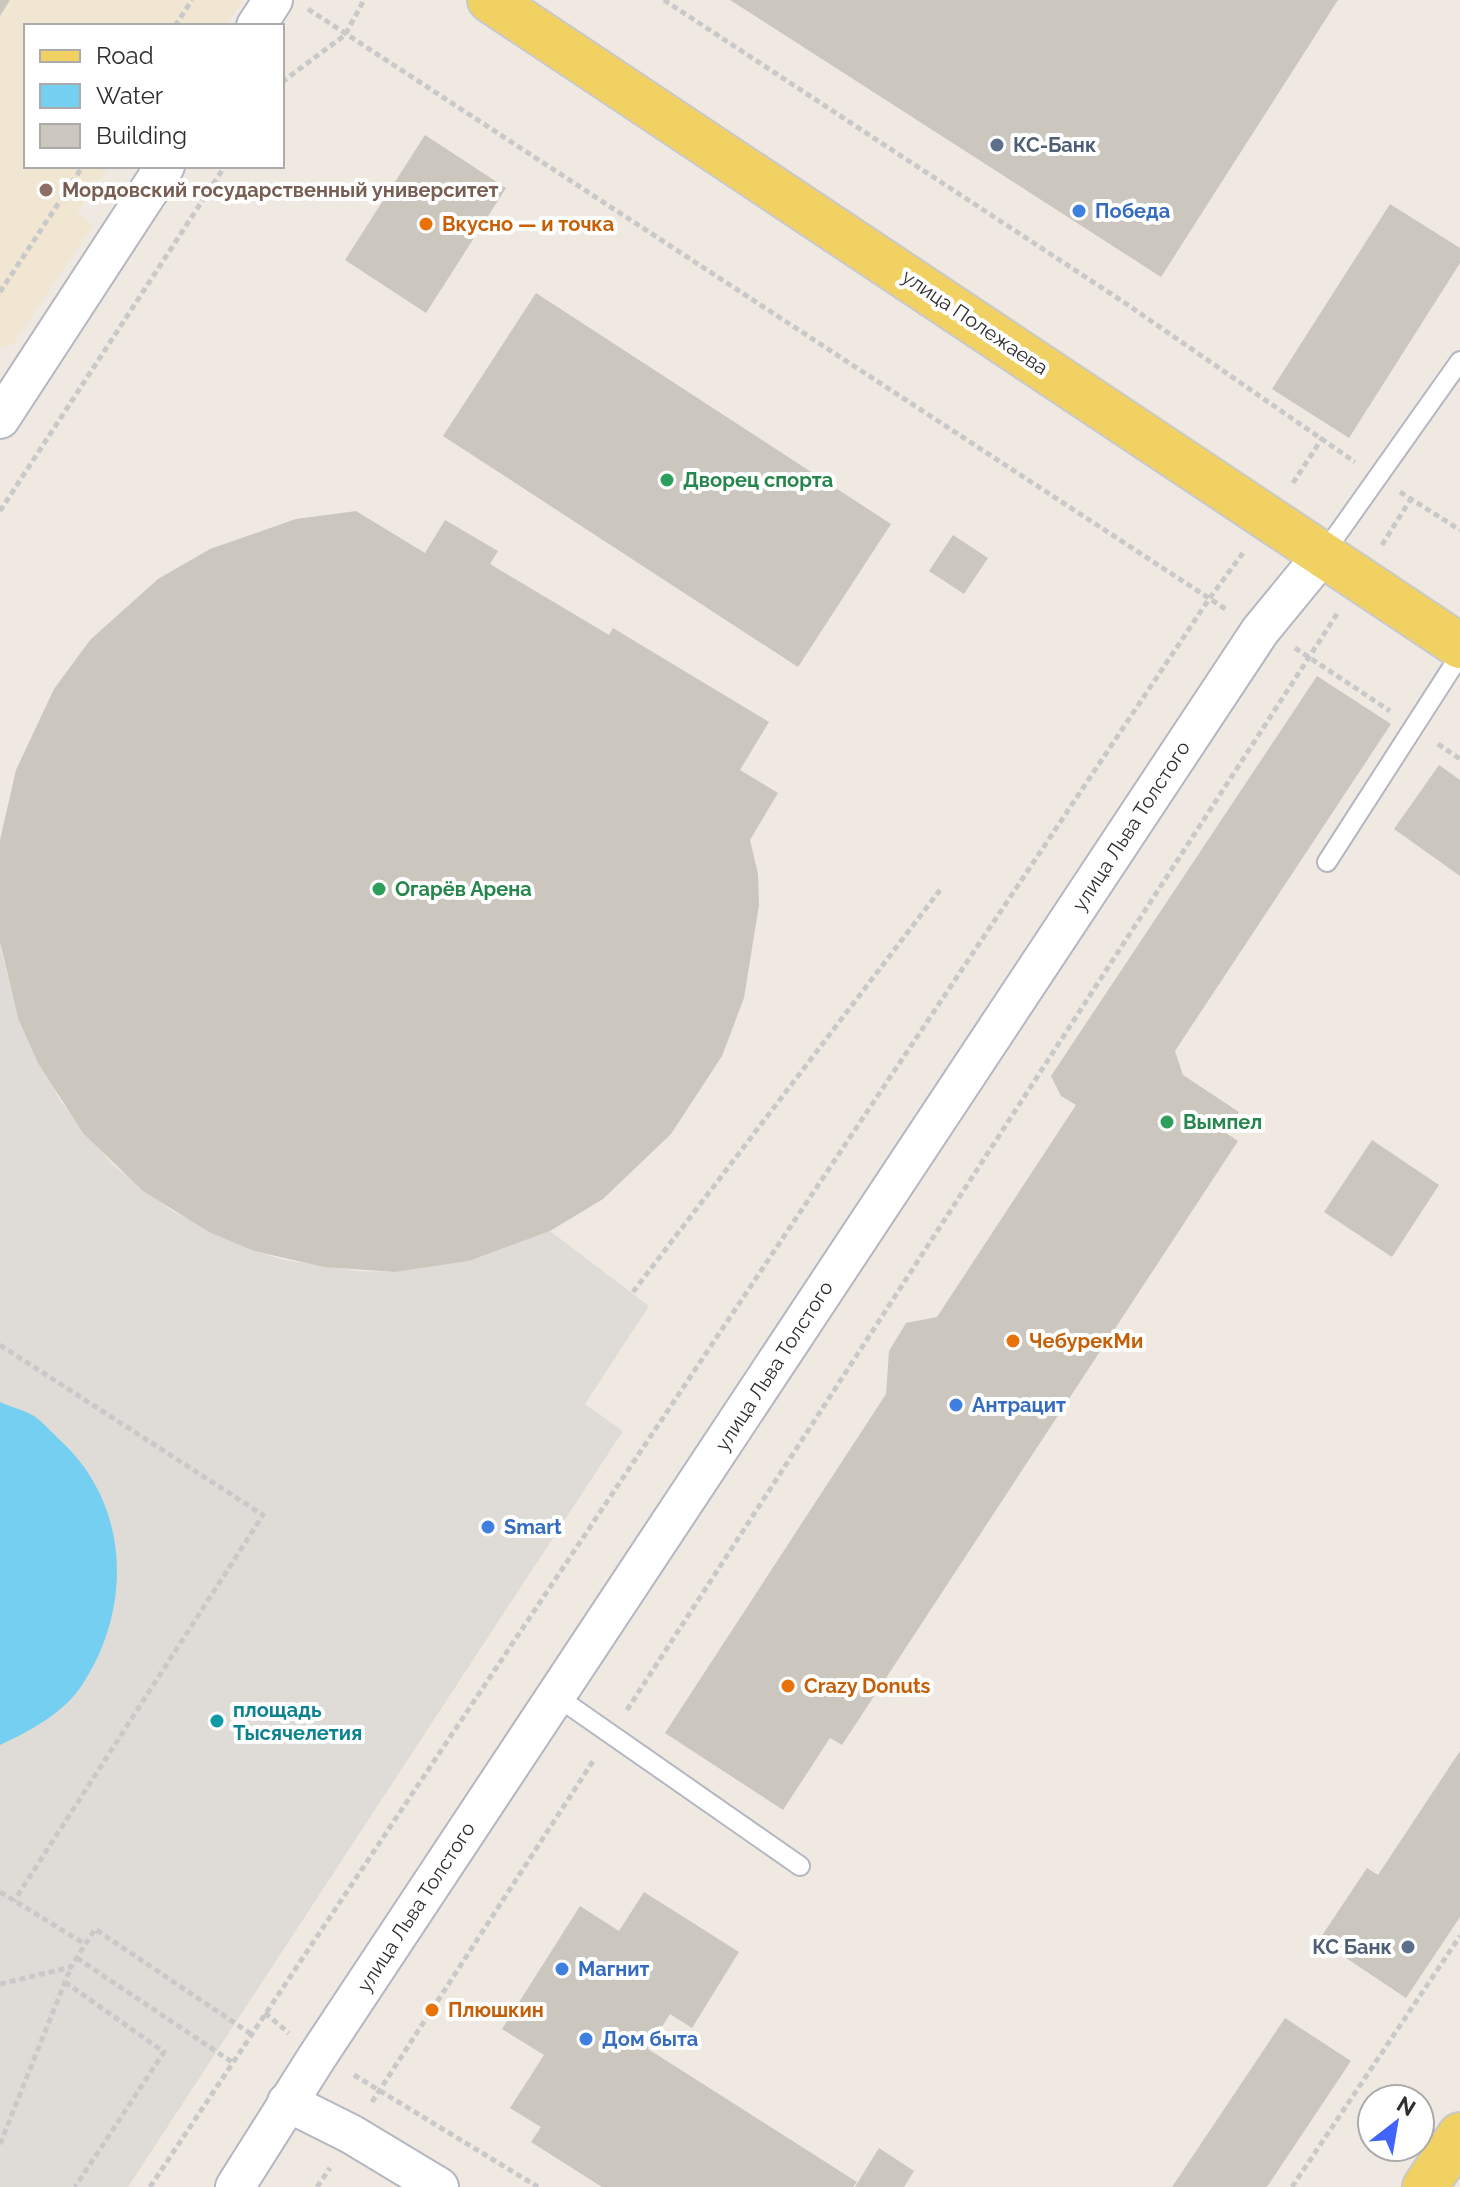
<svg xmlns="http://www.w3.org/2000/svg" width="1460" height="2187" font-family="Raleway,sans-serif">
  <rect width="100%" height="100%" fill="#efe9e1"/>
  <path fill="#f0e6d1" d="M0,0H242L228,24L222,26H26V166H109L77,213L93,225L12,345L0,347Z"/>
  <path fill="#dfdcd8" d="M0,923L1,950L18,1018L61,1102L113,1165L172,1211L254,1251L285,1260L358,1271L395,1272L469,1261L550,1231L649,1306L585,1404L623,1431L128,2187H0Z"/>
  <path fill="#75cff0" d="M0,1402C11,1407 24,1410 34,1416C43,1422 52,1433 61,1441C130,1505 133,1608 82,1685C64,1713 30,1731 0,1745Z"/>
  <g fill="#cbc7bf">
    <path d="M0,0H10L0,16Z"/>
    <path d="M730,0H1338L1161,277Z"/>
    <path d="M425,135L506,188L426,313L345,260Z"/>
    <path d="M1390,204L1460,248V263L1349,438L1272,389Z"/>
    <path d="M536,293L891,524L798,667L443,436Z"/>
    <path d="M356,511L425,553L445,520L498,551L490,564L609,635L613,628L769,722L740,770L778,793L750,840L758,874L759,905L744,998L722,1056L671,1134L603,1199L550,1231L469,1261L395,1272L324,1267L254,1251L209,1232L143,1191L83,1133L38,1063L18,1018L0,942V840L16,770L54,689L90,640L158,579L210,549L296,519Z"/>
    <path d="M953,535L988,558L964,594L929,571Z"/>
    <path d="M1317,676L1391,724L1175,1051L1183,1075L1239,1112L1226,1133L1238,1141L842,1745L830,1738L783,1810L665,1733L886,1394L889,1351L906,1323L937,1317L1076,1105L1061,1096L1051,1076Z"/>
    <path d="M1439,765L1460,780V876L1394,829Z"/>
    <path d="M1372,1140L1439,1185L1392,1257L1324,1212Z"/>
    <path d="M1460,1751V1917L1406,1998L1319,1940L1367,1868L1378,1875Z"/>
    <path d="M644,1892L739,1952L692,2028L670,2014L648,2049L857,2182L853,2187H602L531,2142L541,2127L510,2108L544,2055L502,2029L580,1906L619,1931Z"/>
    <path d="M1285,2018L1351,2061L1267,2187H1172Z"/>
    <path d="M879,2148L914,2171L904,2187H855Z"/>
  </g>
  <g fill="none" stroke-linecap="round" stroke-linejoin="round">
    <defs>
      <g id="lane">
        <path d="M1324,553L1460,361"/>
        <path d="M1327,862L1460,655"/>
        <path d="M556,1696L800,1866"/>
      </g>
      <g id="street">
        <path d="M256,26L273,0"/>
        <path d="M0,419L165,166"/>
        <path d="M287,2102L351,2134L439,2187"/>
        <path d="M235,2187L317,2057L1260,631L1324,553"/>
      </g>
      <g id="primary">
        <path d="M490,0L1460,646"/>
        <path d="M1425,2187L1460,2135"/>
      </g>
    </defs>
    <use href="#lane" stroke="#b4b7c1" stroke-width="22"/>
    <use href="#street" stroke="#b4b7c1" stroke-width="42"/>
    <use href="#primary" stroke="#c9c9c9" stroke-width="48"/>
    <g stroke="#c9c9c9" stroke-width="5" stroke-dasharray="6 4" stroke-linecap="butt">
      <path d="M664,0L1128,305L1355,462"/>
      <path d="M308,9L1227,610"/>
      <path d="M175,26L192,0"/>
      <path d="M282,82L345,35L364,0"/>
      <path d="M0,292L83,166"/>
      <path d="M1293,483L1323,437"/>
      <path d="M1400,492L1460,530"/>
      <path d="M0,511L225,166"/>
      <path d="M1382,545L1412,497"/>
      <path d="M1295,648L1390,711"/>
      <path d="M1438,744L1460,759"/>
      <path d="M633,1292L940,890"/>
      <path d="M0,1345L263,1515L14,1901"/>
      <path d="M627,1710L1337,614"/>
      <path d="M0,1892L85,1944"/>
      <path d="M77,1958L232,2062"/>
      <path d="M65,1982L164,2052L75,2187"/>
      <path d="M0,1984L71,1967L95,1929L251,2034"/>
      <path d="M265,2013L289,2033"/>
      <path d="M354,2075L538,2187"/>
      <path d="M372,2102L595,1758"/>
      <path d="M0,2144L71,1967"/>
      <path d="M150,2187L1209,599L1243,553"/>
      <path d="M317,2187L330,2168"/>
      <path d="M1292,2187L1460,1936"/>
    </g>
    <use href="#lane" stroke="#fff" stroke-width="18"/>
    <use href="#street" stroke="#fff" stroke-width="38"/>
    <use href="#primary" stroke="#f2d163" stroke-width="44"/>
  </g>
  <g fill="#5c6f8a" stroke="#fff" stroke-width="3">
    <circle cx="997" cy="145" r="8"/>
    <circle cx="1408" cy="1947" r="8"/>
  </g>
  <circle fill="#8d6e63" stroke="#fff" stroke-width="3" cx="46" cy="190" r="8"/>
  <g fill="#3f7fe0" stroke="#fff" stroke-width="3">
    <circle cx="1079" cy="211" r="8"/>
    <circle cx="956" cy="1405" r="8"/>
    <circle cx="488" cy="1527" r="8"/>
    <circle cx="562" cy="1969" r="8"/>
    <circle cx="586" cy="2039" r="8"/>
  </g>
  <g fill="#e8710a" stroke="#fff" stroke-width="3">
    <circle cx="426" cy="224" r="8"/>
    <circle cx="1013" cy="1341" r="8"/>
    <circle cx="788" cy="1686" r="8"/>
    <circle cx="432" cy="2010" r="8"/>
  </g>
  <g fill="#2e9e5b" stroke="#fff" stroke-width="3">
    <circle cx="667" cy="480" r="8"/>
    <circle cx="379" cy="889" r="8"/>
    <circle cx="1167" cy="1122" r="8"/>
  </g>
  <circle fill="#0f9aa8" stroke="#fff" stroke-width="3" cx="217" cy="1721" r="8"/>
  <g text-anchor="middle" stroke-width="8" stroke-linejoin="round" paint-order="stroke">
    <g font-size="20" font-weight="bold" fill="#4e5e75" stroke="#fff" text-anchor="start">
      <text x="1013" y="152">КС-Банк</text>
      <text x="1392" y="1954" text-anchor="end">КС Банк</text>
    </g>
    <g font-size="20" font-weight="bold" fill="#785e54" stroke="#fff" text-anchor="start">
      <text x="62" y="197">Мордовский государственный университет</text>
    </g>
    <g font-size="20" font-weight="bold" fill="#366cbe" stroke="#fff" text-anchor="start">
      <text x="1095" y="218">Победа</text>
      <text x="972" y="1412">Антрацит</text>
      <text x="504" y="1534">Smart</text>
      <text x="578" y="1976">Магнит</text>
      <text x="602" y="2046">Дом быта</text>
    </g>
    <g font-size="20" font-weight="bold" fill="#c56008" stroke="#fff" text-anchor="start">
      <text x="442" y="231">Вкусно — и точка</text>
      <text x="1029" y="1348">ЧебурекМи</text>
      <text x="804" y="1693">Crazy Donuts</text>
      <text x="448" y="2017">Плюшкин</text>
    </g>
    <g font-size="20" fill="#2e2e2e" stroke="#fff">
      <text transform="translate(975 322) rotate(34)" y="7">улица Полежаева</text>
      <text transform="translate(1131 826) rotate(-57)" y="7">улица Льва Толстого</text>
      <text transform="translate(774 1366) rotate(-57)" y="7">улица Льва Толстого</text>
      <text transform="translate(416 1907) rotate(-57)" y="7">улица Льва Толстого</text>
    </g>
    <g font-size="20" font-weight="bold" fill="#27864d" stroke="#fff" text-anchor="start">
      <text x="683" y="487">Дворец cпорта</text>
      <text x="395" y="896">Огарёв Арена</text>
      <text x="1183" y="1129">Вымпел</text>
    </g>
    <g font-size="20" font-weight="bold" fill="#0d838f" stroke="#fff" text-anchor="start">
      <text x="233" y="1717">площадь<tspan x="233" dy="23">Тысячелетия</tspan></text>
    </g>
  </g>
  <rect x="24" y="24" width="260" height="144" fill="#ffffff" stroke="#ababab" stroke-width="2"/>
  <rect x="40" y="50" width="40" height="12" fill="#f2d163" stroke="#ababab" stroke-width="2"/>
  <text x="96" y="64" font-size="24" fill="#2e2e2e">Road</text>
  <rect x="40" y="84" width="40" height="24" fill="#75cff0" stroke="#ababab" stroke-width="2"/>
  <text x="96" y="104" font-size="24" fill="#2e2e2e">Water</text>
  <rect x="40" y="124" width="40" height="24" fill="#cbc7bf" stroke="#ababab" stroke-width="2"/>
  <text x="96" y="144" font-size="24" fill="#2e2e2e">Building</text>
  <g transform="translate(1396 2123) rotate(31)"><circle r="38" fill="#ffffff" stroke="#ababab" stroke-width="2"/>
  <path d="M0-6L14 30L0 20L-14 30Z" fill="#4264fb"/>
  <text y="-12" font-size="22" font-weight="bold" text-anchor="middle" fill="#2e2e2e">N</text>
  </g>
</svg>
